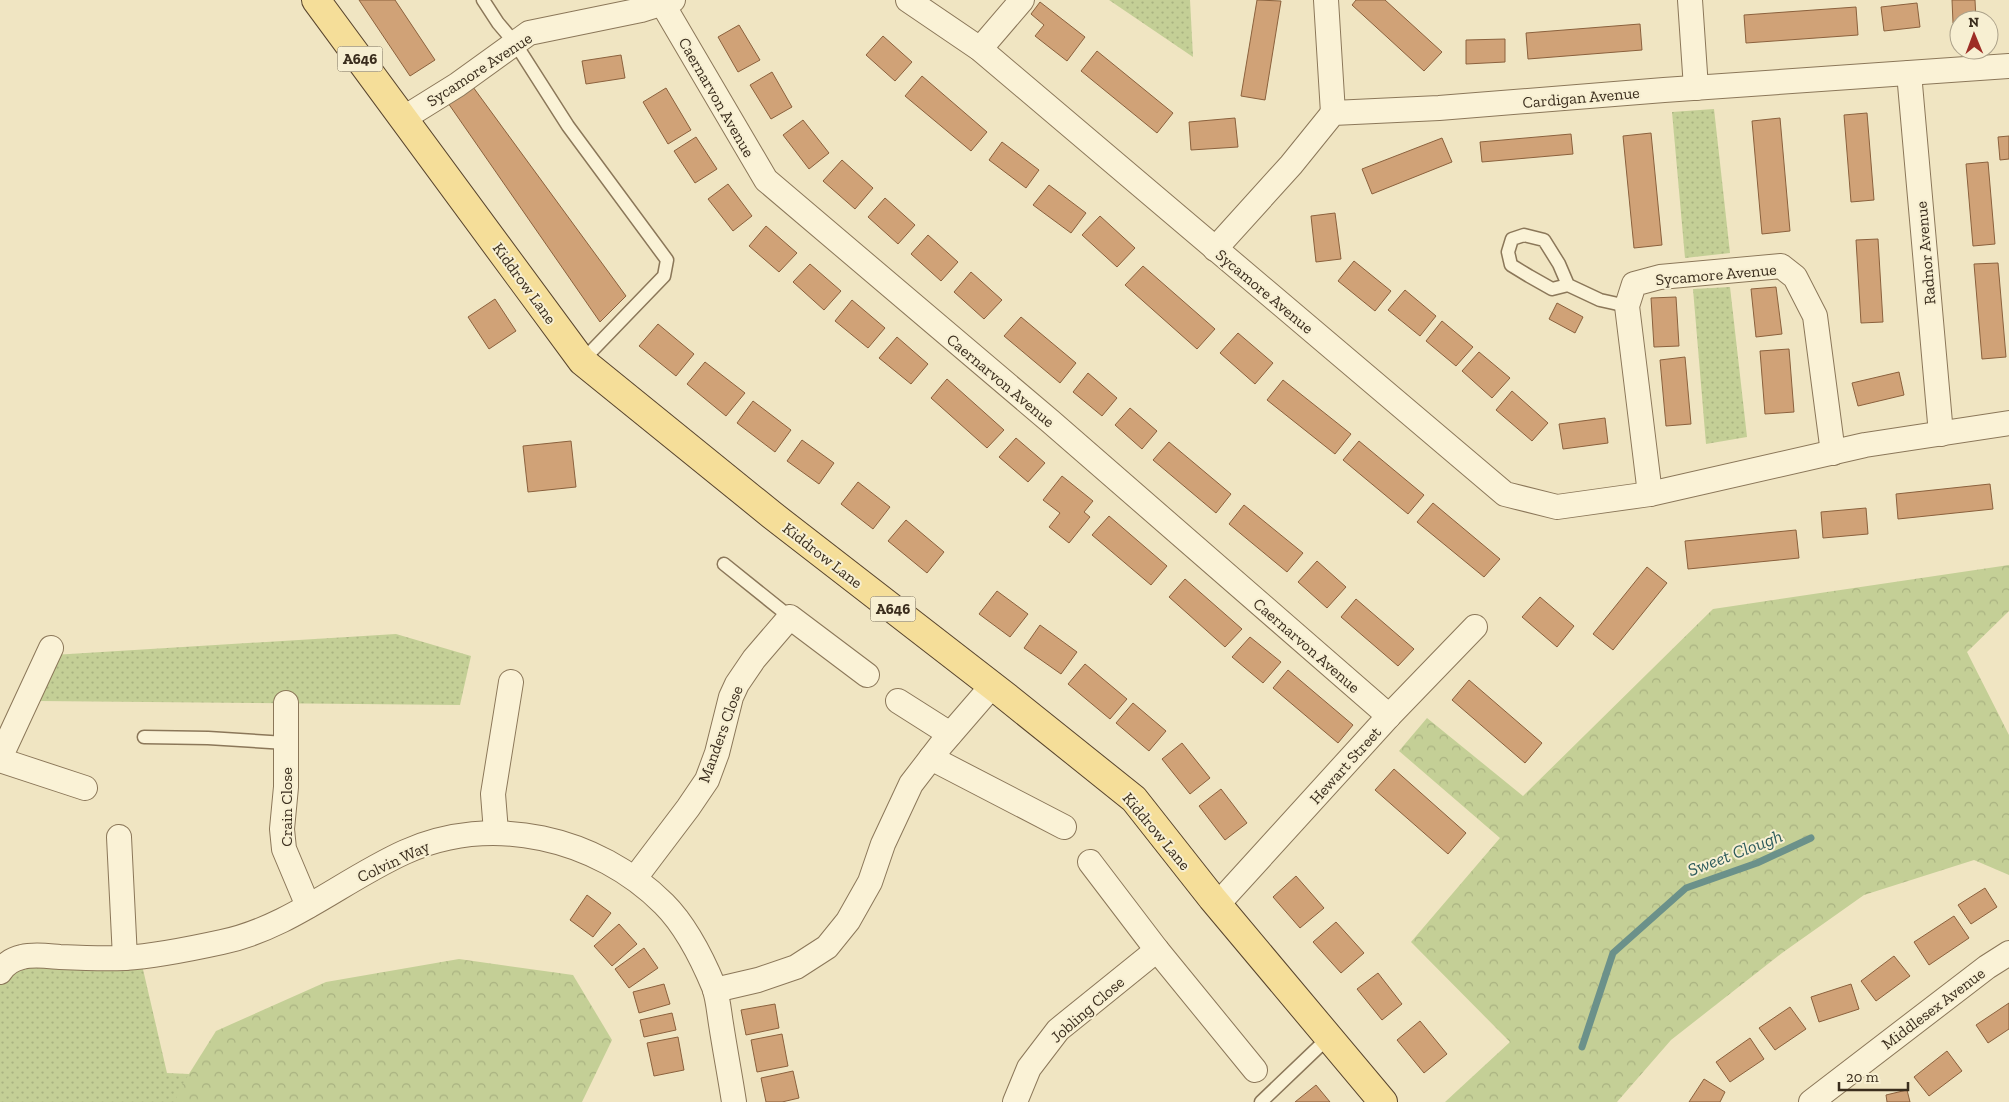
<svg xmlns="http://www.w3.org/2000/svg" width="2009" height="1102" font-family="'Zilla Slab',serif">
  <defs>
    <pattern id="grass-dots" width="8" height="8" patternUnits="userSpaceOnUse" patternTransform="scale(1.25)"><rect width="8" height="8" fill="#c4cf96"/><path d="M2 2h.1M6 6h.1" fill="none" stroke="#a9b281" stroke-width="1.8" stroke-linecap="round"/></pattern>
    <pattern id="forest-crowns" width="20" height="18" patternUnits="userSpaceOnUse" patternTransform="scale(1.25)"><rect width="20" height="18" fill="#c4cf96"/><path d="M2 6a3 3 0 1 1 6 0M12 15a3 3 0 1 1 6 0" fill="none" stroke="#a9b281"/></pattern>
  </defs>
  <rect width="100%" height="100%" fill="#f0e5c2"/>
  <g fill="url(#grass-dots)">
    <path d="M1109,0H1190L1193,57Z"/>
    <path d="M1714,109L1730,253L1685,258L1672,112Z"/>
    <path d="M1730,287L1747,437L1706,444L1693,289Z"/>
    <path d="M396,634L471,656L460,705L39,701L53,655Z"/>
    <path d="M28,964L142,965L167,1073L189,1074L185,1102H0V973Z"/>
  </g>
  <g fill="url(#forest-crowns)">
    <path d="M2009,565V611L1967,652L2009,735V875L1974,860L1864,895L1782,953L1671,1040L1617,1102H1445L1510,1042L1411,942L1500,838L1399,751L1427,718L1523,796L1713,609Z"/>
    <path d="M459,959L573,975L612,1040L582,1102H176L177,1093L216,1031L326,982Z"/>
  </g>
  <g fill="none" stroke-linecap="round" stroke-linejoin="round">
    <path stroke="#6b918a" stroke-width="7" d="M1582,1047L1613,953L1686,888L1757,863L1811,838"/>
  </g>
  <g fill="#d0a277" stroke="#8b613d">
    <path d="M359,0H395L435,60L410,76Z"/>
    <path d="M1257,0L1281,1L1265,100L1241,96Z"/>
    <path d="M1356,0H1385L1442,52L1424,71L1352,5Z"/>
    <path d="M1952,0H1975L1976,20H1959V23H1953Z"/>
    <path d="M1040,2L1085,37L1067,61L1035,36L1044,25L1031,14Z"/>
    <path d="M1917,3L1920,27L1884,31L1881,7Z"/>
    <path d="M1856,7L1858,35L1746,43L1744,15Z"/>
    <path d="M1640,24L1642,50L1528,59L1526,33Z"/>
    <path d="M739,25L760,60L738,72L718,37Z"/>
    <path d="M883,36L912,62L895,81L866,55Z"/>
    <path d="M1505,39V62L1466,64V40Z"/>
    <path d="M1097,51L1173,113L1157,133L1081,71Z"/>
    <path d="M621,55L625,78L586,84L582,61Z"/>
    <path d="M772,72L792,107L771,119L750,85Z"/>
    <path d="M922,76L987,132L971,151L905,96Z"/>
    <path d="M473,87L626,296L600,322L448,103Z"/>
    <path d="M666,88L691,130L668,144L643,102Z"/>
    <path d="M1867,113L1874,200L1851,202L1844,115Z"/>
    <path d="M1235,118L1238,147L1191,150L1189,122Z"/>
    <path d="M1780,118L1790,231L1762,234L1752,121Z"/>
    <path d="M803,120L829,153L809,169L783,135Z"/>
    <path d="M1651,133L1662,245L1634,248L1623,136Z"/>
    <path d="M1571,134L1573,154L1482,162L1480,142Z"/>
    <path d="M2009,136V159L2000,160L1998,137Z"/>
    <path d="M696,137L717,169L695,183L674,151Z"/>
    <path d="M1442,138L1452,162L1372,194L1362,169Z"/>
    <path d="M1002,142L1039,170L1026,188L989,160Z"/>
    <path d="M842,160L873,188L855,209L823,181Z"/>
    <path d="M1988,162L1995,244L1973,246L1966,164Z"/>
    <path d="M728,184L752,216L733,231L708,199Z"/>
    <path d="M1049,185L1086,213L1071,233L1033,205Z"/>
    <path d="M885,198L915,225L898,244L868,217Z"/>
    <path d="M1335,213L1341,259L1316,262L1311,216Z"/>
    <path d="M1100,216L1135,248L1117,267L1082,235Z"/>
    <path d="M766,226L797,253L779,272L749,246Z"/>
    <path d="M928,235L958,262L941,281L911,254Z"/>
    <path d="M1878,239L1883,322L1861,323L1856,240Z"/>
    <path d="M1354,261L1391,291L1375,311L1338,281Z"/>
    <path d="M1998,263L2006,357L1982,359L1974,264Z"/>
    <path d="M810,264L841,291L824,310L793,282Z"/>
    <path d="M1143,266L1215,329L1197,349L1125,285Z"/>
    <path d="M971,272L1002,300L984,319L954,292Z"/>
    <path d="M1776,287L1782,334L1756,337L1751,289Z"/>
    <path d="M1405,290L1436,316L1420,336L1388,310Z"/>
    <path d="M1676,297L1679,346L1654,347L1651,298Z"/>
    <path d="M495,299L516,331L489,349L468,317Z"/>
    <path d="M852,300L885,328L868,348L835,321Z"/>
    <path d="M1557,303L1583,317L1575,333L1549,319Z"/>
    <path d="M1021,317L1076,363L1060,383L1004,336Z"/>
    <path d="M1442,321L1473,347L1456,366L1426,341Z"/>
    <path d="M658,324L694,354L676,376L639,346Z"/>
    <path d="M1238,333L1273,363L1255,384L1220,353Z"/>
    <path d="M897,337L928,364L911,384L879,358Z"/>
    <path d="M1789,349L1794,412L1765,414L1760,351Z"/>
    <path d="M1479,352L1510,378L1492,398L1462,371Z"/>
    <path d="M1685,357L1691,424L1666,426L1660,360Z"/>
    <path d="M705,362L745,393L726,416L687,384Z"/>
    <path d="M1899,372L1904,395L1858,406L1852,383Z"/>
    <path d="M1088,373L1117,398L1102,416L1073,392Z"/>
    <path d="M947,379L1004,430L987,448L931,398Z"/>
    <path d="M1283,380L1351,434L1335,454L1267,400Z"/>
    <path d="M1512,391L1548,423L1532,441L1496,410Z"/>
    <path d="M753,401L791,430L775,452L737,423Z"/>
    <path d="M1130,408L1157,431L1142,449L1115,425Z"/>
    <path d="M1605,418L1608,443L1563,449L1559,424Z"/>
    <path d="M1016,438L1045,463L1028,482L999,457Z"/>
    <path d="M802,440L834,463L819,484L787,461Z"/>
    <path d="M571,441L576,487L528,492L523,446Z"/>
    <path d="M1359,441L1424,495L1408,514L1343,460Z"/>
    <path d="M1169,442L1231,494L1216,513L1153,460Z"/>
    <path d="M1062,476L1093,501L1084,512L1090,517L1069,543L1049,527L1060,513L1043,500Z"/>
    <path d="M858,482L890,507L873,529L841,504Z"/>
    <path d="M1990,484L1993,509L1898,519L1896,494Z"/>
    <path d="M1433,503L1500,559L1484,577L1417,522Z"/>
    <path d="M1244,505L1303,553L1287,572L1229,524Z"/>
    <path d="M1866,508L1868,534L1823,538L1821,512Z"/>
    <path d="M1109,516L1167,566L1151,585L1092,535Z"/>
    <path d="M906,520L944,552L927,573L888,541Z"/>
    <path d="M1796,530L1799,558L1688,569L1685,541Z"/>
    <path d="M1317,561L1346,587L1327,608L1298,582Z"/>
    <path d="M1647,567L1667,583L1613,650L1593,634Z"/>
    <path d="M1185,579L1242,629L1225,647L1169,597Z"/>
    <path d="M997,591L1028,614L1010,637L979,614Z"/>
    <path d="M1540,597L1574,626L1557,647L1522,617Z"/>
    <path d="M1356,599L1414,649L1398,666L1341,617Z"/>
    <path d="M1040,625L1077,652L1061,674L1024,648Z"/>
    <path d="M1250,637L1281,662L1263,683L1232,657Z"/>
    <path d="M1085,664L1127,699L1110,719L1068,684Z"/>
    <path d="M1288,670L1353,725L1338,743L1273,688Z"/>
    <path d="M1469,680L1542,743L1525,763L1452,700Z"/>
    <path d="M1133,703L1166,731L1149,751L1116,723Z"/>
    <path d="M1182,743L1210,778L1190,794L1162,759Z"/>
    <path d="M1394,769L1466,833L1448,854L1375,790Z"/>
    <path d="M1221,789L1247,823L1225,840L1199,806Z"/>
    <path d="M1296,876L1324,908L1300,928L1273,897Z"/>
    <path d="M1985,888L1997,907L1971,924L1958,905Z"/>
    <path d="M587,895L611,913L593,937L570,920Z"/>
    <path d="M1954,916L1969,938L1929,965L1914,942Z"/>
    <path d="M1336,922L1364,953L1341,973L1313,942Z"/>
    <path d="M619,924L637,944L612,966L594,946Z"/>
    <path d="M644,948L658,968L629,988L615,969Z"/>
    <path d="M1894,956L1910,976L1876,1001L1861,981Z"/>
    <path d="M1378,973L1402,1004L1382,1020L1357,989Z"/>
    <path d="M664,984L670,1004L639,1013L633,992Z"/>
    <path d="M1851,984L1859,1009L1819,1022L1811,997Z"/>
    <path d="M2009,1003V1029L1988,1043L1976,1025Z"/>
    <path d="M775,1004L779,1028L746,1035L741,1010Z"/>
    <path d="M1790,1007L1806,1029L1775,1050L1759,1028Z"/>
    <path d="M672,1013L676,1030L644,1037L640,1020Z"/>
    <path d="M1420,1021L1447,1054L1424,1073L1397,1040Z"/>
    <path d="M782,1034L788,1066L757,1072L751,1040Z"/>
    <path d="M678,1037L684,1070L654,1076L647,1043Z"/>
    <path d="M1750,1038L1764,1059L1730,1082L1716,1062Z"/>
    <path d="M1947,1051L1962,1071L1929,1096L1914,1077Z"/>
    <path d="M793,1071L799,1098L782,1102H766L761,1078Z"/>
    <path d="M1704,1079L1725,1092L1720,1102H1689Z"/>
    <path d="M1316,1085L1330,1102H1295Z"/>
    <path d="M1907,1090L1910,1102H1887L1886,1095Z"/>
  </g>
  <g fill="none" stroke-linecap="round" stroke-linejoin="round">
    <defs>
      <g id="lane">
        <path d="M483,0L498,23L515,43L568,126L667,260L664,276L582,361"/>
        <path d="M1568,285L1552,289L1529,276L1511,265L1508,252L1512,239L1524,235L1544,240L1559,264L1568,285L1600,300L1627,306"/>
        <path d="M724,564L790,617"/>
        <path d="M144,737L208,738L286,743"/>
        <path d="M1261,1102L1328,1038"/>
      </g>
      <g id="street">
        <path d="M908,0L980,49L1505,494L1557,507L1650,494L1865,445L2009,423"/>
        <path d="M1326,0L1333,113"/>
        <path d="M1690,0L1696,88"/>
        <path d="M662,3L766,180L1050,421L1389,716"/>
        <path d="M980,49L1022,0"/>
        <path d="M1909,73L1941,434"/>
        <path d="M404,118L457,85L529,33L641,10L673,0"/>
        <path d="M1215,249L1291,165L1333,113L1439,108L1664,90L2009,66"/>
        <path d="M1650,494L1627,306L1634,284L1660,277L1781,266L1795,277L1815,316L1833,453"/>
        <path d="M898,701L950,734"/>
        <path d="M286,703V787L282,829L284,849L308,906"/>
        <path d="M0,758L51,648"/>
        <path d="M931,758L1064,827"/>
        <path d="M0,760L85,788"/>
        <path d="M496,832L493,794L511,682"/>
        <path d="M119,837L125,958"/>
        <path d="M1090,862L1157,950L1255,1070"/>
        <path d="M635,878L688,808L707,780L717,753L731,697L737,684L754,659L790,617L867,675"/>
        <path d="M1217,905L1389,716L1475,627"/>
        <path d="M0,972C5,964 13,959 22,957C34,954 47,956 60,957C81,958 103,959 125,958C157,956 190,949 222,942C289,928 343,880 405,852C492,813 597,837 664,904C686,926 702,958 714,987C718,998 719,1012 721,1024C725,1050 730,1076 734,1102"/>
        <path d="M715,990L758,980L796,967L827,947L848,921L870,882L883,844L911,784L941,745L992,686"/>
        <path d="M1015,1102L1029,1068L1058,1030L1157,950"/>
        <path d="M1811,1102L1987,967L2009,953"/>
      </g>
      <path id="primary" d="M316,0L582,361L772,515L1003,694L1134,799L1212,898L1383,1102"/>
    </defs>
    <use href="#lane" stroke="#8b7759" stroke-width="15"/>
    <use href="#street" stroke="#8b7759" stroke-width="26"/>
    <use href="#primary" stroke="#58442d" stroke-width="30"/>
    <use href="#lane" stroke="#faf2d6" stroke-width="12"/>
    <use href="#street" stroke="#faf2d6" stroke-width="24"/>
    <use href="#primary" stroke="#f5de99" stroke-width="28"/>
  </g>
  <g text-anchor="middle" stroke-width="4" stroke-linejoin="round" paint-order="stroke">
    <g fill="#f7efd2" stroke="#736753" stroke-width="1">
      <rect x="337.5" y="46.5" width="45" height="25" rx="4"/>
      <rect x="870.5" y="596.5" width="45" height="25" rx="4"/>
    </g>
    <g font-size="15" font-weight="bold" fill="#3a2d1d">
      <text x="360" y="64">A646</text>
      <text x="893" y="614">A646</text>
    </g>
    <g font-size="16" fill="#3a2d1d" stroke="#f7efd2">
      <text transform="translate(479 69) rotate(-33)" y="6">Sycamore Avenue</text>
      <text transform="translate(717 97) rotate(60)" y="6">Caernarvon Avenue</text>
      <text transform="translate(1581 97) rotate(-5)" y="6">Cardigan Avenue</text>
      <text transform="translate(1925 253) rotate(-95)" y="6">Radnor Avenue</text>
      <text transform="translate(1716 274) rotate(-5)" y="6">Sycamore Avenue</text>
      <text transform="translate(525 283) rotate(54)" y="6">Kiddrow Lane</text>
      <text transform="translate(1265 291) rotate(40)" y="6">Sycamore Avenue</text>
      <text transform="translate(1001 380) rotate(40)" y="6">Caernarvon Avenue</text>
      <text transform="translate(823 555) rotate(38)" y="6">Kiddrow Lane</text>
      <text transform="translate(1307 645) rotate(41)" y="6">Caernarvon Avenue</text>
      <text transform="translate(720 734) rotate(-70)" y="6">Manders Close</text>
      <text transform="translate(1345 765) rotate(-48)" y="6">Hewart Street</text>
      <text transform="translate(286 807) rotate(-90)" y="6">Crain Close</text>
      <text transform="translate(1157 831) rotate(50)" y="6">Kiddrow Lane</text>
      <text transform="translate(393 861) rotate(-25)" y="6">Colvin Way</text>
      <text transform="translate(1933 1008) rotate(-37)" y="6">Middlesex Avenue</text>
      <text transform="translate(1087 1009) rotate(-41)" y="6">Jobling Close</text>
    </g>
    <g font-size="18" font-style="italic" fill="#2c5a5b" stroke="#f7efd2">
      <text transform="translate(1735 853) rotate(-21)" y="6">Sweet Clough</text>
    </g>
  </g>
  <g transform="translate(1974 35) rotate(359)"><circle r="24" fill="#f7efd2" stroke="#aba18a"/>
  <path d="M0-4L9 19L0 12L-9 19Z" fill="#9d2d26"/>
  <text y="-8" font-size="14" font-weight="bold" text-anchor="middle" fill="#3a2d1d">N</text>
  </g>
  <path d="M1839 1082v8h69v-8" fill="none" stroke="#3a2d1d" stroke-width="2.5"/>
  <text x="1846" y="1082" font-size="15" fill="#3a2d1d" stroke="#f7efd2" stroke-width="4" paint-order="stroke">20 m</text>
</svg>
